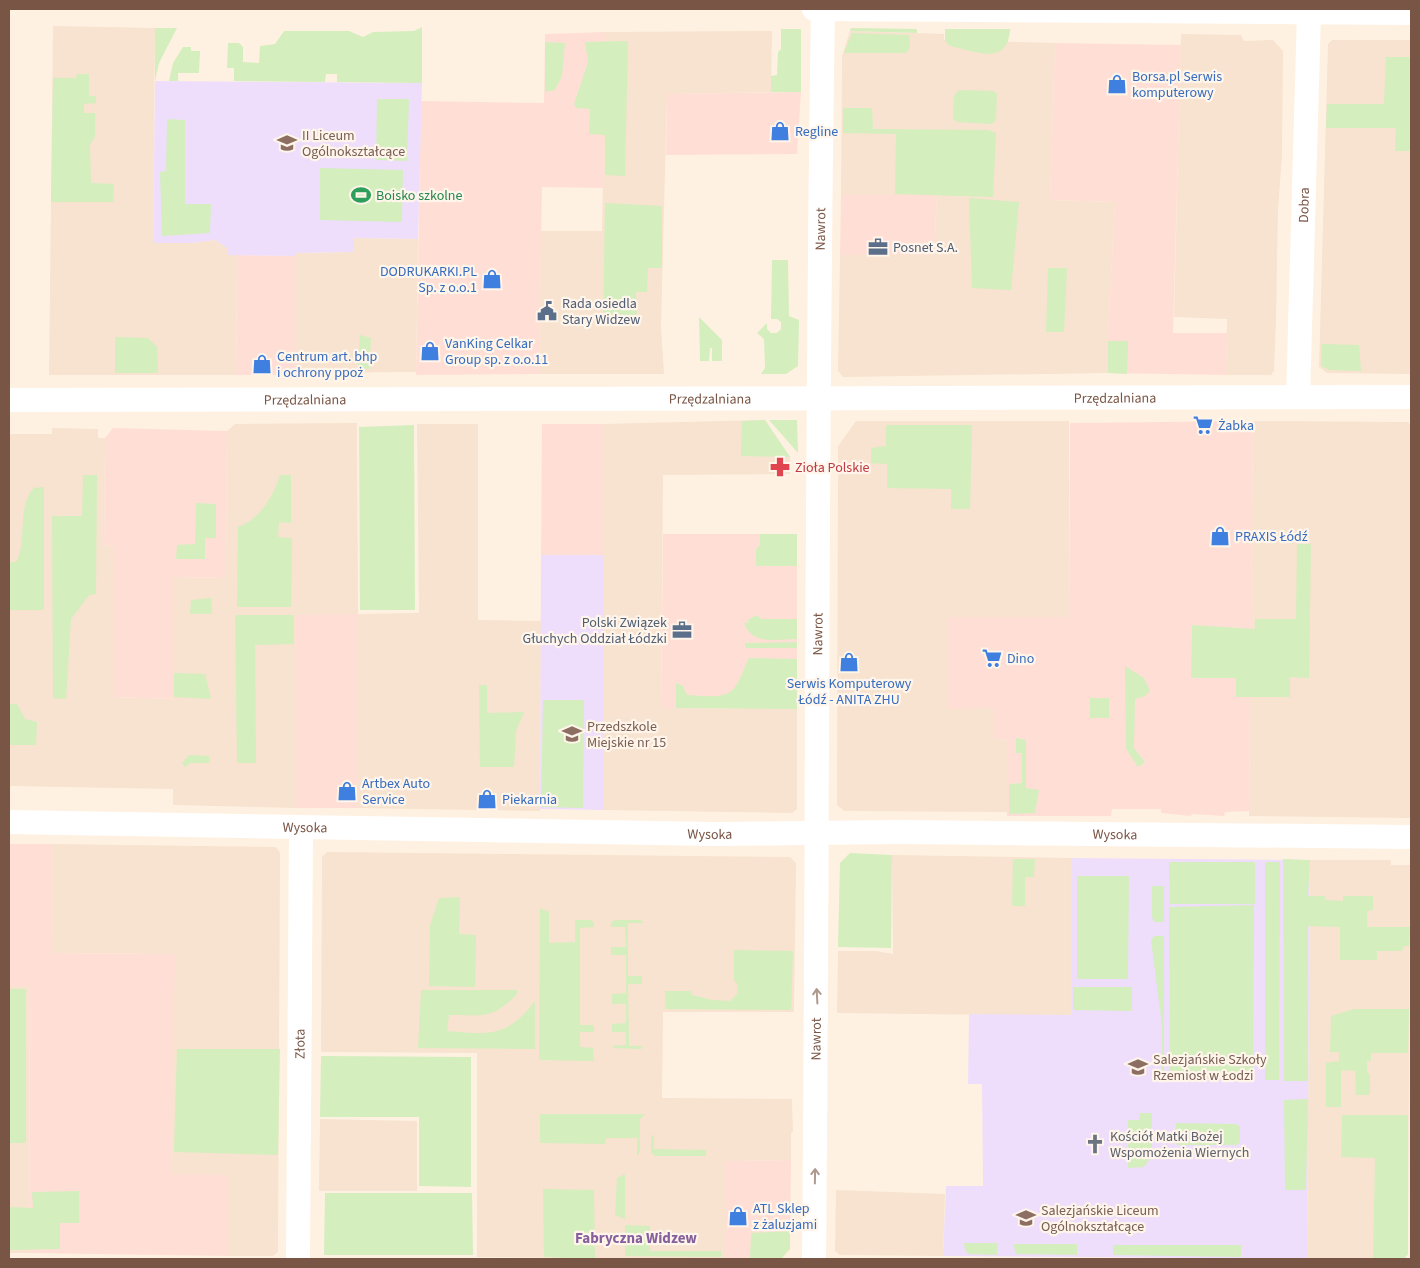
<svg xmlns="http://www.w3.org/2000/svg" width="1420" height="1268" font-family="'Source Sans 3',sans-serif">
  <rect width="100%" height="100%" fill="#fff1e1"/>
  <g fill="#f7e3cf">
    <path d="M53,26L155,28L153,243H191L215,240L227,248V255H237L236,375H49Z"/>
    <path d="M772,31L771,92L667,94L661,328L664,374H539L541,231H602L606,32Z"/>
    <path d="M850,31L944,34V40L1055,43L1050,200L1115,202L1108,332V373L843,377L838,371L840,255H934L937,196L841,195L842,56Z"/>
    <path d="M1181,34L1241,35L1244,41L1273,40L1283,51L1282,155L1278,210L1276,319L1274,371L1271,375H1226L1227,319L1174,317Z"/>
    <path d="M1332,40H1411V374L1327,373L1319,367L1328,44Z"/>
    <path d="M354,238L418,239L416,372L294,373L295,253L353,252Z"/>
    <path d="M765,420L790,457V474L663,475L661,708L797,709V809L792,813L603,810V424Z"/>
    <path d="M856,421H1069L1070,617H947V708H994V739L1007,740V812L844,811L837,805L838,446Z"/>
    <path d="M1253,421L1408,422L1411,426L1410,818L1249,816Z"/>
    <path d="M357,423L358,614L419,613L417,424H478V620L541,621L540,811L357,808V648L295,615V808L173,805V789L9,786V434H52V428L98,429V438H105L104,545L113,546V697L173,699L174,577L226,578L227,431L235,424Z"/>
    <path d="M52,844L276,847L280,853L278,1252L273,1256H228V1175H171L174,954L51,953Z"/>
    <path d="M327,852L790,857L796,863L794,1012H663L662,1098L792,1099L793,1132L791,1133V1160L725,1161V1259L477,1257V1053L321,1052L322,857Z"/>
    <path d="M892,855L1071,858V1016L837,1013L838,951H876L893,954Z"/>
    <path d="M1310,860H1391V865H1410L1408,1254L1404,1259H1307Z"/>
    <path d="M9,986H29L30,1253H9Z"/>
    <path d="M320,1119L417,1121V1191H319Z"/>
    <path d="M836,1190L945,1194L943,1256L840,1255L835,1251Z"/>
  </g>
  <g fill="#ffdfd5">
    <path d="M606,32L603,188L542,187L539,374L416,375L421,101L544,103L545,34Z"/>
    <path d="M1055,43L1181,45L1173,333H1227L1226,375L1108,373V332L1115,202L1050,200Z"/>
    <path d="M801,92L797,154L666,155L667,94Z"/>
    <path d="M841,195H937L934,255H840Z"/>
    <path d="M237,255L295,256V375H236Z"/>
    <path d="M1253,421L1249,811L1225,812L1224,816L1192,814L1191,816L1161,813V809H1112L1111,816H1007V740L994,739V708L947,709V617H1070V423Z"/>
    <path d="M542,424H603L604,555H541Z"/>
    <path d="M113,428L227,431L226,578L174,577V699L113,697V546L104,545L105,438Z"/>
    <path d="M663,534H797V709L661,708Z"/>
    <path d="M357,614V808H295V615Z"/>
    <path d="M9,844H52L51,953L175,954L171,1174L228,1175V1256L30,1253L29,986H9Z"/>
    <path d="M791,1160L790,1249L781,1259H725V1161Z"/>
  </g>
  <g fill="#efdefb">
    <path d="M155,81L422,83L418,239L354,238V252L295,253V256L227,255V248L215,240L191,243H153Z"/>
    <path d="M541,555H604L603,810L540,809Z"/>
    <path d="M1071,858L1310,860L1307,1259L943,1256L946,1186H983L982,1084H968L969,1014L1071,1015Z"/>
  </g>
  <g fill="#d4eebe">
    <path d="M422,27V83L337,82V74H326L325,82L234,81V68H227L228,43H239L243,47V62L259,63L260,46L275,44L284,31H349L363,37L373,32L414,31Z"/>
    <path d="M155,28H177L159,63L155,81Z"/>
    <path d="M851,28L917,29V33L850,31Z"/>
    <path d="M781,29H801V92H771V76L777,75L778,52L781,49Z"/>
    <path d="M945,29H1010C1008,67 975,51 950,46L945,41Z"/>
    <path d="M852,33L909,35L910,48L906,53H844Z"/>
    <path d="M628,41L625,176L605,175V135L589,134L590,109L576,108L574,104L588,62L585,42Z"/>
    <path d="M545,42L565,43L562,76L555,90L545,92Z"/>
    <path d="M183,47H191V51H200L199,73H178V81H169L173,63Z"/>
    <path d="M1386,57H1411L1410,151H1395L1396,128H1326L1327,104H1384Z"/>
    <path d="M77,74H89V96H96V103L84,104V113H95V136L90,145L91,183L114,184L113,202H51L53,78H76Z"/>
    <path d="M959,90L993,91L997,94L996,119L992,124L957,122L953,118L954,96Z"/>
    <path d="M377,99H409L407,161L376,160Z"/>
    <path d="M843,108H872L873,129L988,130L996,133L993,197L895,194L896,134L843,133Z"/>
    <path d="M167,119L185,120V204H211L210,233L162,236L160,172L166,171Z"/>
    <path d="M320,168L403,170L402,222L320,220Z"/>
    <path d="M969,198L1019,202L1011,290L972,288Z"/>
    <path d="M605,203L662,206V268H648L647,292H636L637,326H603Z"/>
    <path d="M772,260H788L789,316L799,320L798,366L786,374H761L765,368L764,339L757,333L767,323V329L771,333H777L781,329V322L777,319H771Z"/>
    <path d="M1048,268H1067L1064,332H1046Z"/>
    <path d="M699,317L722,340V361H712V348H710L709,361H700Z"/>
    <path d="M360,335L371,338L369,369H358Z"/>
    <path d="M115,337L148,338L157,347L158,373H115Z"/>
    <path d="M1108,341H1128L1127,374L1108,373Z"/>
    <path d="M1322,344L1359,345L1361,371L1329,370L1321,366Z"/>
    <path d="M765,420L790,457L741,456L742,421Z"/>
    <path d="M769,420H797L798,453Z"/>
    <path d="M414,425L415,610H360L359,427Z"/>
    <path d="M886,425H972L970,509H951V489L887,488V464L871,463V448L886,446Z"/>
    <path d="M83,475H97L96,594L89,595L71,619L66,699L53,698L52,516H82Z"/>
    <path d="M280,475H291V523L279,522L278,537L292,538L291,607H237L238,527C260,519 273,497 280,475Z"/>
    <path d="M44,487V610H9V563L17,561C27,539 17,506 34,488Z"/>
    <path d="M196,503L216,504V538H205V559H176L177,545L195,544Z"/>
    <path d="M760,534H797V566H756V549L760,545Z"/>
    <path d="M1297,544H1311L1309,678L1290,677V697H1236V678H1191L1192,625L1255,629V619H1296Z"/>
    <path d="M211,598L212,614H190L191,600Z"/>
    <path d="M235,615H294V644L255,645L256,763H237Z"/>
    <path d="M756,615L762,619H797V639C777,639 752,646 744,623H748V620Z"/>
    <path d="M797,642V648H745V643Z"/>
    <path d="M749,658L797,659V709L676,708V683L683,686L687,695C702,695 725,701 735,687C741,679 744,667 749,658Z"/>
    <path d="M1125,666L1144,678L1150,691L1145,696L1135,699L1134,748L1145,762L1138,767L1126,749Z"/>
    <path d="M174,673L205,674L211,699L174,697Z"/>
    <path d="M479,685H487V713L524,712L516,731L514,767H480Z"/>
    <rect x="1090" y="698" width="19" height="20"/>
    <path d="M543,700H584L583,808L541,807Z"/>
    <path d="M9,704H17L25,719L37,722L36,745H9Z"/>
    <path d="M1016,738L1026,740V788L1039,790L1035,813L1009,814V784L1022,783V753H1016Z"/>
    <path d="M189,755L209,756L210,763H190L185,767L182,763Z"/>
    <path d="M850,853L892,855L891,948L838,947L840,863Z"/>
    <path d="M1013,859H1035L1034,877H1025V906H1012Z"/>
    <path d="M1283,859L1310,860L1308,896H1325V900L1343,901V896H1373V910L1367,911V927H1410L1409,946H1404L1402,951H1377V960H1340V927L1308,926V1081H1284Z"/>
    <path d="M1169,862H1255V904H1170Z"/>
    <path d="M1265,862H1280L1279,1080H1265Z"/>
    <path d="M1077,876H1129L1128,979H1077Z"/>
    <path d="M1152,886H1164V922H1154L1152,917Z"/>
    <path d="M460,897L459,934L476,935L475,987L429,986L430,925L439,898Z"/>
    <path d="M1254,905L1253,1079L1170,1078L1169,907Z"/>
    <path d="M540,908L549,912V943L575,942V920H591L594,923V927L580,928V1025H594V1032H580V1047L593,1048L594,1061L539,1060Z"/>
    <path d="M615,920H641L643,923H628V976H642V984H628L629,1046H643L641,1049L614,1048L612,1046L626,1045V1032H612V1024L626,1023V1004H612V994L626,993V955H611V947H626L625,927H611V923Z"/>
    <path d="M1154,936H1164V1080H1162V1025L1151,940Z"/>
    <path d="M734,950L793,951L791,1010L666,1009L665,991H691L692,995L712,1000L730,1001L737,994L738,985L734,980Z"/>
    <path d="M1073,987H1132V1011L1073,1010Z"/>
    <rect x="9" y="989" width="17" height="154"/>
    <path d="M421,990H517V994C492,1020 483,1015 449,1015L447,1031C489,1035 508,1037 535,1001V1049L418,1048Z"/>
    <path d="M1354,1009H1409L1408,1053H1371V1061H1367V1073L1370,1074V1095H1356L1355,1071L1341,1070V1107H1326V1063L1339,1061V1052H1330L1331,1016Z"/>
    <path d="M177,1049H280L278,1155L174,1152Z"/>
    <path d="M321,1056L471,1057V1187L419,1186V1117H320Z"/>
    <path d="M1308,1099L1306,1190H1285L1284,1100Z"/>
    <path d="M1140,1113H1152V1156L1144,1167L1128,1168V1120H1139Z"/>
    <path d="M540,1114H645L640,1119V1152L637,1156V1138H606L605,1144L540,1143Z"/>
    <path d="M1342,1115H1408V1254L1404,1259H1373L1375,1158L1341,1157Z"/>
    <path d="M1176,1123L1237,1124L1240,1127V1142L1237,1145H1177L1175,1142Z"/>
    <path d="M654,1134V1149L706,1150V1156H655L651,1152V1137Z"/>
    <path d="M625,1174V1219L615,1215L617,1178Z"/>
    <path d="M543,1189L594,1190L595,1259L544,1257Z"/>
    <path d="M79,1191V1223H60V1249L9,1250L10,1207L33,1208L32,1192Z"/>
    <path d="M325,1193H472L473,1255H324Z"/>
    <path d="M625,1225L650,1226V1251H721V1257L625,1256Z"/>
    <path d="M790,1231V1249L781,1259H750L751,1233Z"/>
    <path d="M964,1243H998L997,1255L968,1254L965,1250Z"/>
    <path d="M1013,1244H1077V1255L1016,1254Z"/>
    <path d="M1113,1245H1241V1257L1113,1255Z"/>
  </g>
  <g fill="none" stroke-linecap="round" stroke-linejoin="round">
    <g stroke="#fff" stroke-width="24">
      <path d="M814,9L1411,13"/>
      <path id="s1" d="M1298,397L1309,13"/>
      <path id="s2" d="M9,400L1411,397"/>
      <path id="s3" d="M9,822L714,834L901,832L1411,837"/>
      <path id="s4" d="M298,1259L301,828"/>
      <path id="s5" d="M814,1259C818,843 816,426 823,9"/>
    </g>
  </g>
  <defs><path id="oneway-shaft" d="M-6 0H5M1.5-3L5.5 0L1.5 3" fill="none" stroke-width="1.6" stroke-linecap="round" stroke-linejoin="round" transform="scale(1.25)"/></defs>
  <g stroke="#af998f">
    <use href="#oneway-shaft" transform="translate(817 996) rotate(-93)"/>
    <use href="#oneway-shaft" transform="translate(815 1176) rotate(-89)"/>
  </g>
  <defs>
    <symbol id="shop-bare" viewBox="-9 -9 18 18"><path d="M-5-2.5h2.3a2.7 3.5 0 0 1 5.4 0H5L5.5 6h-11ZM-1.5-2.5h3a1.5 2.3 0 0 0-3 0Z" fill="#3f7fe0" stroke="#fff5ea" stroke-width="2.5" paint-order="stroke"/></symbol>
    <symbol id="school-bare" viewBox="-9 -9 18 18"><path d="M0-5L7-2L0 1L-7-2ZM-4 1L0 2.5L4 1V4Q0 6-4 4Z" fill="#8d6e63" stroke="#fff5ea" stroke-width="2.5" paint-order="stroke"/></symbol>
    <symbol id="stadium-bare" viewBox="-9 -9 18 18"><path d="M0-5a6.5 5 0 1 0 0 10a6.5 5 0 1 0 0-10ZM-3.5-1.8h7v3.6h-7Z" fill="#2e9e5b" stroke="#fff5ea" stroke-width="2.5" paint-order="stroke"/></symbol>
    <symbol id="office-bare" viewBox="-9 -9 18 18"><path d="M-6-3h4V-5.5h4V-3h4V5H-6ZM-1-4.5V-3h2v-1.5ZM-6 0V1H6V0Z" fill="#5c6f8a" stroke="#fff5ea" stroke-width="2.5" paint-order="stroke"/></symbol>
    <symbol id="civic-bare" viewBox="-9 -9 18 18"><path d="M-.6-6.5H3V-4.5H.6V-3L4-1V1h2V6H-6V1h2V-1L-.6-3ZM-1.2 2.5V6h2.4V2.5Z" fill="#5c6f8a" stroke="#fff5ea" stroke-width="2.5" paint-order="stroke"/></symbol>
    <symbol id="supermarket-bare" viewBox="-9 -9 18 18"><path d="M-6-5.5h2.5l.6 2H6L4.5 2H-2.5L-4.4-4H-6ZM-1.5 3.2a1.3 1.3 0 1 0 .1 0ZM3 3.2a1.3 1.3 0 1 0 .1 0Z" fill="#3f7fe0" stroke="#fff5ea" stroke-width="2.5" paint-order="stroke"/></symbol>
    <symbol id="pharmacy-bare" viewBox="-9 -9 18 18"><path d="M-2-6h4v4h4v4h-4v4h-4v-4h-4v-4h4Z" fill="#e0444e" stroke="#fff5ea" stroke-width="2.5" paint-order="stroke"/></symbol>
    <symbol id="church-bare" viewBox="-9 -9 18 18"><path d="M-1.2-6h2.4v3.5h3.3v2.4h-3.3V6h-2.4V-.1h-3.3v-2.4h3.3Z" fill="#6b7280" stroke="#fff5ea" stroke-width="2.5" paint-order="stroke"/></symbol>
  </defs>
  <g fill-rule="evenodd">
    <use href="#shop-bare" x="1103" y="70" width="28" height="28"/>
    <use href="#shop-bare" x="766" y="117" width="28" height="28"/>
    <use href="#school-bare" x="273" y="129" width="28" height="28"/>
    <use href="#stadium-bare" x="347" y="181" width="28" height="28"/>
    <use href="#office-bare" x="864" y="233" width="28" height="28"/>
    <use href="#shop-bare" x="478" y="265" width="28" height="28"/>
    <use href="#civic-bare" x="533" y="297" width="28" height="28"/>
    <use href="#shop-bare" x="416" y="337" width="28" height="28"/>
    <use href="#shop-bare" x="248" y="350" width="28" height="28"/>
    <use href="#supermarket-bare" x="1189" y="411" width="28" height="28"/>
    <use href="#pharmacy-bare" x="766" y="453" width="28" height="28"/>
    <use href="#shop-bare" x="1206" y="522" width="28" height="28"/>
    <use href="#office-bare" x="668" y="616" width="28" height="28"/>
    <use href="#supermarket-bare" x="978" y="644" width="28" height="28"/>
    <use href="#shop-bare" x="835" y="648" width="28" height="28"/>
    <use href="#school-bare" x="558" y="720" width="28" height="28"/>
    <use href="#shop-bare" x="333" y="777" width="28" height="28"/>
    <use href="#shop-bare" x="473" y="785" width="28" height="28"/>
    <use href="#school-bare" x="1124" y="1053" width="28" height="28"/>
    <use href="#church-bare" x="1081" y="1130" width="28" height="28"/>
    <use href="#shop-bare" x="724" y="1202" width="28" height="28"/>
    <use href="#school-bare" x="1012" y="1204" width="28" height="28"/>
  </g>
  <g text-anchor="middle" stroke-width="4.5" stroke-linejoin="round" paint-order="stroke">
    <g font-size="14" fill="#366cbe" stroke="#fff5ea" text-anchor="start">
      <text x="1132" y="81">Borsa.pl Serwis<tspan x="1132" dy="16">komputerowy</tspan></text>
      <text x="795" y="136">Regline</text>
      <text x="477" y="276" text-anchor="end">DODRUKARKI.PL<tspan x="477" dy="16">Sp. z o.o.1</tspan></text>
      <text x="445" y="348">VanKing Celkar<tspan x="445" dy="16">Group sp. z o.o.11</tspan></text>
      <text x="277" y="361">Centrum art. bhp<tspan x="277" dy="16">i ochrony ppoż</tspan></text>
      <text x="1218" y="430">Żabka</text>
      <text x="1235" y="541">PRAXIS Łódź</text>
      <text x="1007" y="663">Dino</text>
      <text x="849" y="688" text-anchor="middle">Serwis Komputerowy<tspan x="849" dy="16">Łódź - ANITA ZHU</tspan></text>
      <text x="362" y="788">Artbex Auto<tspan x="362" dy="16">Service</tspan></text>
      <text x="502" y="804">Piekarnia</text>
      <text x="753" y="1213">ATL Sklep<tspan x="753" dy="16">z żaluzjami</tspan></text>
    </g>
    <g font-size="14" fill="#785e54" stroke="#fff5ea" text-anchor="start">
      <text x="302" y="140">II Liceum<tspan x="302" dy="16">Ogólnokształcące</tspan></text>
      <text x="587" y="731">Przedszkole<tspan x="587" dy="16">Miejskie nr 15</tspan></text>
      <text x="1153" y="1064">Salezjańskie Szkoły<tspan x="1153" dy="16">Rzemiosł w Łodzi</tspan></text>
      <text x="1041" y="1215">Salezjańskie Liceum<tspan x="1041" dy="16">Ogólnokształcące</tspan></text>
    </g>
    <g font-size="14" fill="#27864d" stroke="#fff5ea" text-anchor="start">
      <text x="376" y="200">Boisko szkolne</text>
    </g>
    <g font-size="14" fill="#795545" stroke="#fff5ea">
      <text dy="5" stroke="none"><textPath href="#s1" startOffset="192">Dobra</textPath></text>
      <text dy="5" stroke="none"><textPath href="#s5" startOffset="1030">Nawrot</textPath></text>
      <text dy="5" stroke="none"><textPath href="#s2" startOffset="1106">Przędzalniana</textPath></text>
      <text dy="5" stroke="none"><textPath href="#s2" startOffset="296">Przędzalniana</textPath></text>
      <text dy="5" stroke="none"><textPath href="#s2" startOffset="701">Przędzalniana</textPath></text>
      <text dy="5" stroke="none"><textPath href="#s5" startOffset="625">Nawrot</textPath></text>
      <text dy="5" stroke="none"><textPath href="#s3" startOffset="296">Wysoka</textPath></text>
      <text dy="5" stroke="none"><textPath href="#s3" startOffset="701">Wysoka</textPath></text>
      <text dy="5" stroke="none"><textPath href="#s3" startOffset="1106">Wysoka</textPath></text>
      <text dy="5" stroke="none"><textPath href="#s5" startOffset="220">Nawrot</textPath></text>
      <text dy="5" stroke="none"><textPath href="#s4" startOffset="215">Złota</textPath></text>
    </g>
    <g font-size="14" fill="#4e5e75" stroke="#fff5ea" text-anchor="start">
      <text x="893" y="252">Posnet S.A.</text>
      <text x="562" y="308">Rada osiedla<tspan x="562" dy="16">Stary Widzew</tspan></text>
      <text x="667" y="627" text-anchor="end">Polski Związek<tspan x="667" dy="16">Głuchych Oddział Łódzki</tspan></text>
    </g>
    <g font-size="14" fill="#be3a42" stroke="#fff5ea" text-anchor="start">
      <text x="795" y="472">Zioła Polskie</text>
    </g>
    <g font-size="14" fill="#5b616d" stroke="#fff5ea" text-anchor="start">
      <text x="1110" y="1141">Kościół Matki Bożej<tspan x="1110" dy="16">Wspomożenia Wiernych</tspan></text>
    </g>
    <g font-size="15" font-weight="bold" fill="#85609d" stroke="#fff5ea">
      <text x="636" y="1243">Fabryczna Widzew</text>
    </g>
  </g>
  <rect width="1420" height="1268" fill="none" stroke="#795545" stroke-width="20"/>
</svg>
